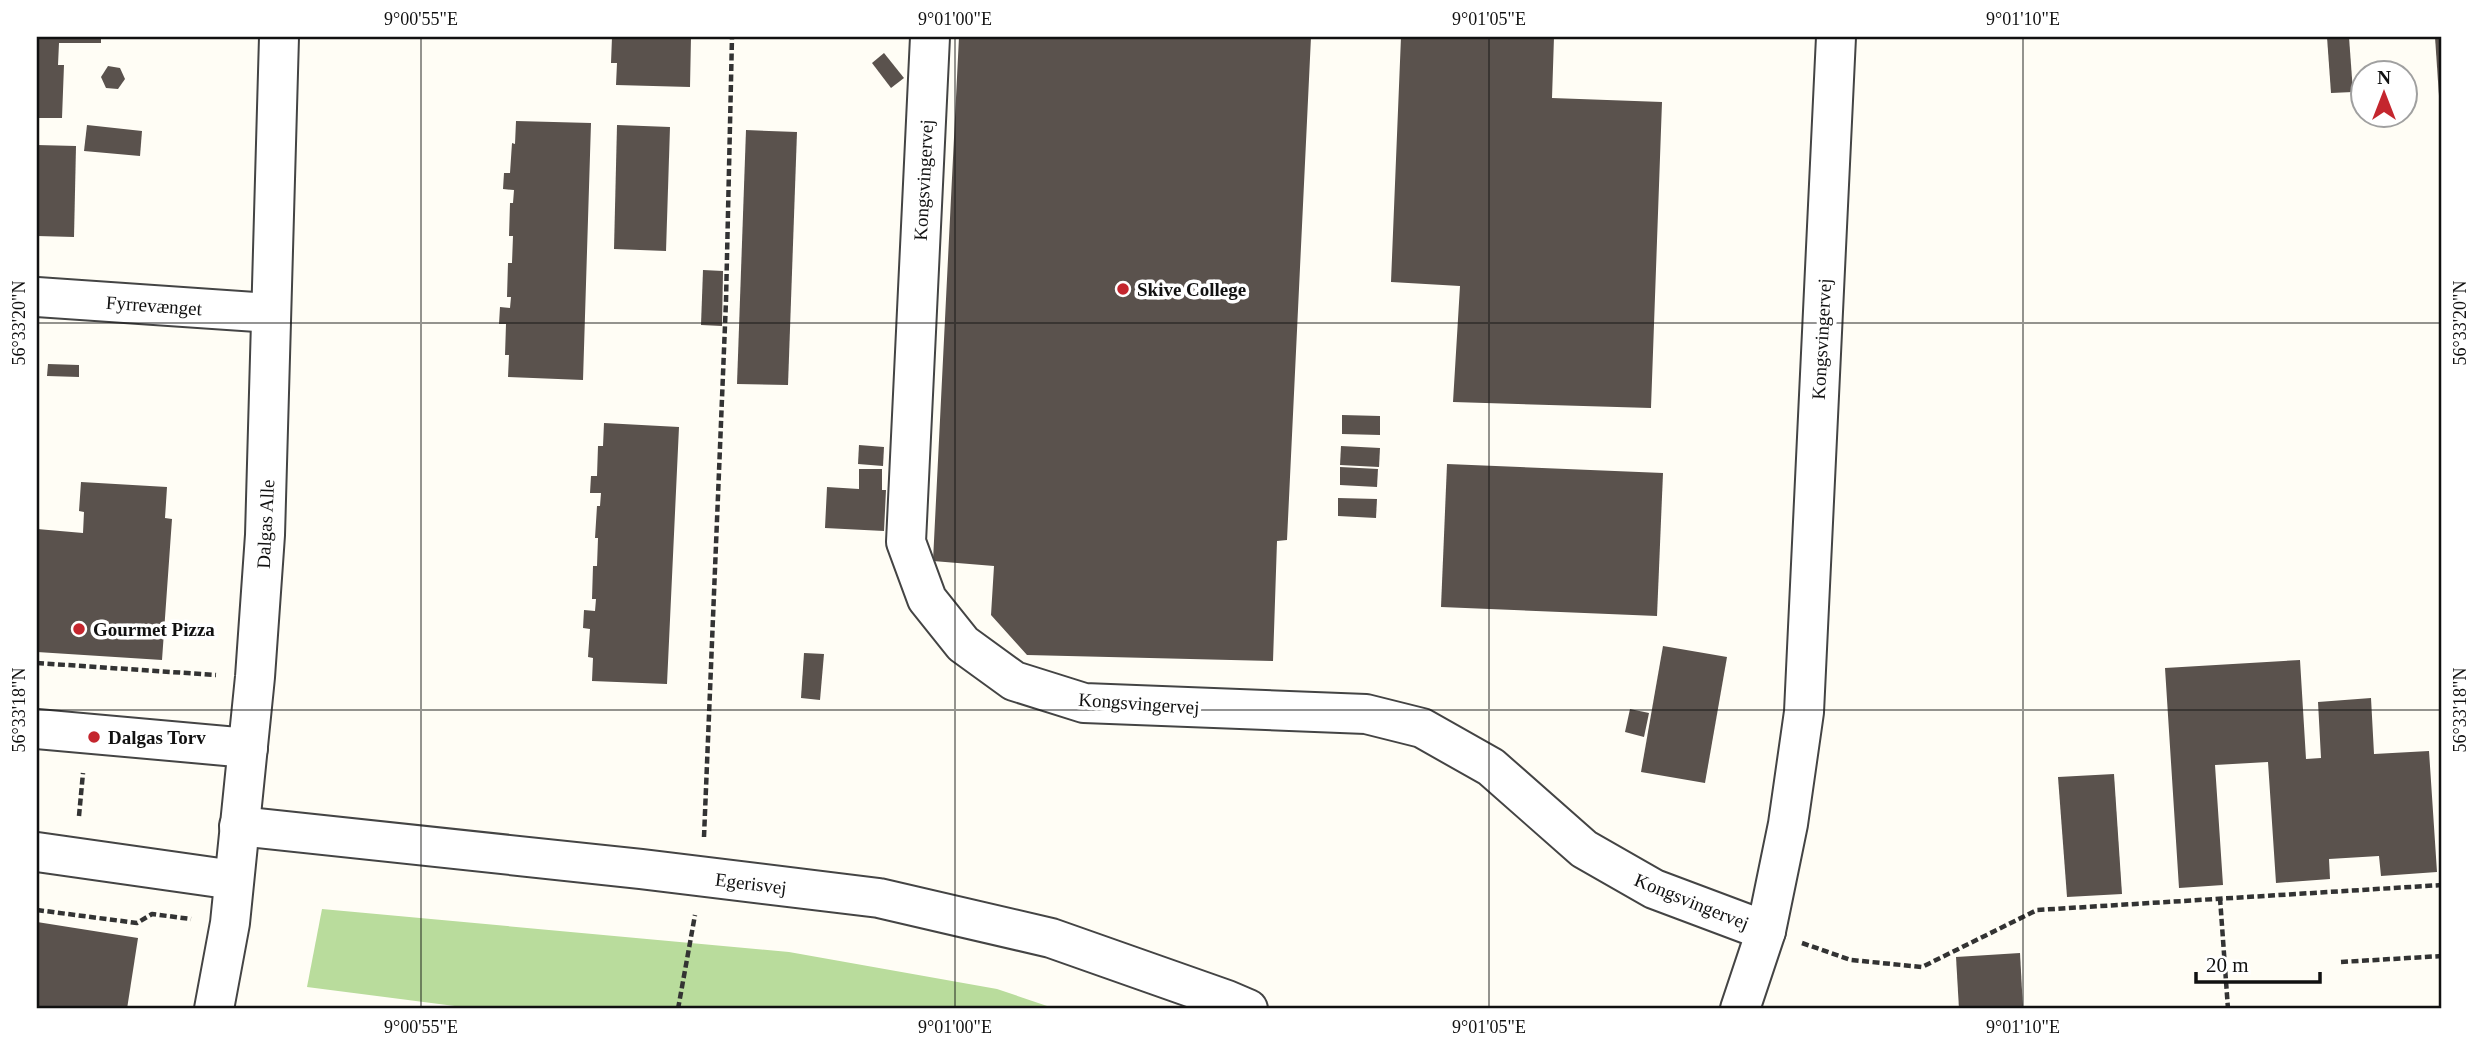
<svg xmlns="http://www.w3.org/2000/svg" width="2479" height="1046" font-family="'Times New Roman',serif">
  <rect width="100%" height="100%" fill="#fffdf5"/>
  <path fill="#b9dc9c" d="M322,909L789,952L997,989L1056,1009H478L307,987Z"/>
  <g fill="#5a524d">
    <path d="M37,37H101V43H59L58,65H64L62,118H37Z"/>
    <path d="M612,37H691L690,87L616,85L617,63H611Z"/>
    <path d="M959,37H1311L1287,540L1277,541L1273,661L1027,655L991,615L994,566L933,561Z"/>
    <path d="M1401,37H1554L1552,98L1662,102L1651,408L1453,402L1460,286L1391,282Z"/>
    <path d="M2327,37H2349L2353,92L2331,93Z"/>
    <path d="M2435,37H2442V111H2440Z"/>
    <path d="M884,53L904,78L891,88L872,63Z"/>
    <path d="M108,66L120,68L125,79L118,89L106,88L101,77Z"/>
    <path d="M516,121L591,123L583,380L508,377L509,355H505L506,324H499L500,307L510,308L511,297H507L508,263H512L513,236H509L510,203H513L514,190L503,189L504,173H510L512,143L515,144Z"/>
    <path d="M87,125L142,131L140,156L84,151Z"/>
    <path d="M617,125L670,127L666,251L614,249Z"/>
    <path d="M746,130L797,132L788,385L737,384Z"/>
    <path d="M37,145L76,146L74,237L37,236Z"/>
    <path d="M703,270L723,271L722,326L701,325Z"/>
    <path d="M48,364L79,365V377L47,376Z"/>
    <path d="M1342,415L1380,416V435L1342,434Z"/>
    <path d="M604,423L679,427L667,684L592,681L593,658L588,657L590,629L583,628L584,610L595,611L596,599H592L593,566H597L598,538H595L597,506H600L601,493H590L591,476H597L598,446H603Z"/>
    <path d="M859,445L884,447L883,466L858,464Z"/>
    <path d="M1341,446L1380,448L1379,467L1340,465Z"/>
    <path d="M1447,464L1663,473L1657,616L1441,607Z"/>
    <path d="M1340,467L1378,469L1377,487L1340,485Z"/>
    <path d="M859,469H882V490H886L884,531L825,528L827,487L859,489Z"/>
    <path d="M81,482L167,487L165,518L172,519L162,660L37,652V529L83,533L84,512L79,511Z"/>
    <path d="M1338,498L1377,499L1376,518L1338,516Z"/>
    <path d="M1663,646L1727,657L1705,783L1641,772Z"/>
    <path d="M804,653L824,654L820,700L801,698Z"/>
    <path d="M2300,660L2306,759L2321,758L2318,702L2371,698L2374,754L2429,751L2437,872L2381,876L2379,856L2329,859L2330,879L2276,883L2268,762L2215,765L2223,885L2179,888L2165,668Z"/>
    <path d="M1630,709L1649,713L1644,737L1625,732Z"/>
    <path d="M2114,774L2122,894L2067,897L2058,777Z"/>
    <path d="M37,922L138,938L127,1009H37Z"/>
    <path d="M2020,953L2023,1009H1959L1956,957Z"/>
  </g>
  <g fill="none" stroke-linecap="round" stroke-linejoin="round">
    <defs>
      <g id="minor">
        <path d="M930,37L906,542L927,599L963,644L1014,681L1084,703L1366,714L1422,728L1491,767L1584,849L1654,889L1766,931"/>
        <path d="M37,297L270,313"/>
        <path d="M37,729L248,748"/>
        <path d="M239,826L641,869L879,898L1051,938L1227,1000L1248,1009"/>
        <path d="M37,852L234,880"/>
        <path d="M214,1009L230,923L255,677L265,535L279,37"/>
        <path d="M1740,1009L1766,931L1788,824L1804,712L1836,37"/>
      </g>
    </defs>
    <use href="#minor" stroke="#444" stroke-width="42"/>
    <g stroke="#333" stroke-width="4.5" stroke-dasharray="7 3.5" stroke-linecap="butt">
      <path d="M37,663L216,675"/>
      <path d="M79,816L83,773"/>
      <path d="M704,837L726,301L732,37"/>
      <path d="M2220,898L2228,1009"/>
      <path d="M37,910L137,923L152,914L191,919"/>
      <path d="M1802,943L1851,960L1922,967L2037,910L2442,885"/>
      <path d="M2341,962L2442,956"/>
      <path d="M678,1009L695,915"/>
    </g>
    <use href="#minor" stroke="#fff" stroke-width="38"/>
  </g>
  <path fill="none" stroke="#111" stroke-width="2" stroke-opacity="0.45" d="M421,37V1009M955,37V1009M1489,37V1009M2023,37V1009M37,323H2442M37,710H2442"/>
  <g fill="#c4262e" stroke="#fff" stroke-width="2.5">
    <circle cx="1123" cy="289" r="7"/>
    <circle cx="79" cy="629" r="7"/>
    <circle cx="94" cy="737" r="7"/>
  </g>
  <g text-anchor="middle" stroke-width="7" stroke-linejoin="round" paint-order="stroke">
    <g font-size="19" fill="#111" stroke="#fff">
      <text transform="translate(923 180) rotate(-87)" y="7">Kongsvingervej</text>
      <text transform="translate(154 305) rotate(4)" y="7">Fyrrevænget</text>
      <text transform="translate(1821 339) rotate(-87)" y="7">Kongsvingervej</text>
      <text transform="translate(265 524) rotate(-87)" y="7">Dalgas Alle</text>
      <text transform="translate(1139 703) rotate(4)" y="7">Kongsvingervej</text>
      <text transform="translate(751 883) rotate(7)" y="7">Egerisvej</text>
      <text transform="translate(1692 901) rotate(22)" y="7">Kongsvingervej</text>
    </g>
    <g font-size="19" font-weight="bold" fill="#111" stroke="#fff" text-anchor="start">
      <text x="1137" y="296">Skive College</text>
      <text x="93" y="636">Gourmet Pizza</text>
      <text x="108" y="744">Dalgas Torv</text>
    </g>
  </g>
  <rect width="2479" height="1046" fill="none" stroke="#ffffff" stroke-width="77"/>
  <g transform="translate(2384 94)"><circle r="33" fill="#ffffff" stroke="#a0a0a0" stroke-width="2"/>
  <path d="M0-5L12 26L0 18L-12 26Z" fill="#c4262e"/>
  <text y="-10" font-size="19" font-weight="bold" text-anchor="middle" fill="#111111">N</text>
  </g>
  <path d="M2196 972v10h124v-10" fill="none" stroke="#111111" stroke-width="3.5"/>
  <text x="2206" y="972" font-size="21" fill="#111111" stroke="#ffffff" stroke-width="5" paint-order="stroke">20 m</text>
  <rect x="38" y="38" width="2402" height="969" fill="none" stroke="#111" stroke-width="2.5"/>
  <g font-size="18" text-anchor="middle" fill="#111">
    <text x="421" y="25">9°00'55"E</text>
    <text x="955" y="25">9°01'00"E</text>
    <text x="1489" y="25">9°01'05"E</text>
    <text x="2023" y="25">9°01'10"E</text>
    <text transform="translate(19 323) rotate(-90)" y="6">56°33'20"N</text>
    <text transform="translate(2460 323) rotate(-90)" y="6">56°33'20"N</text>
    <text transform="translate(19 710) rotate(-90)" y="6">56°33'18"N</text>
    <text transform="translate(2460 710) rotate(-90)" y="6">56°33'18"N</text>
    <text x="421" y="1033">9°00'55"E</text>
    <text x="955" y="1033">9°01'00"E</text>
    <text x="1489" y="1033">9°01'05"E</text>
    <text x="2023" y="1033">9°01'10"E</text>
  </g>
</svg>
